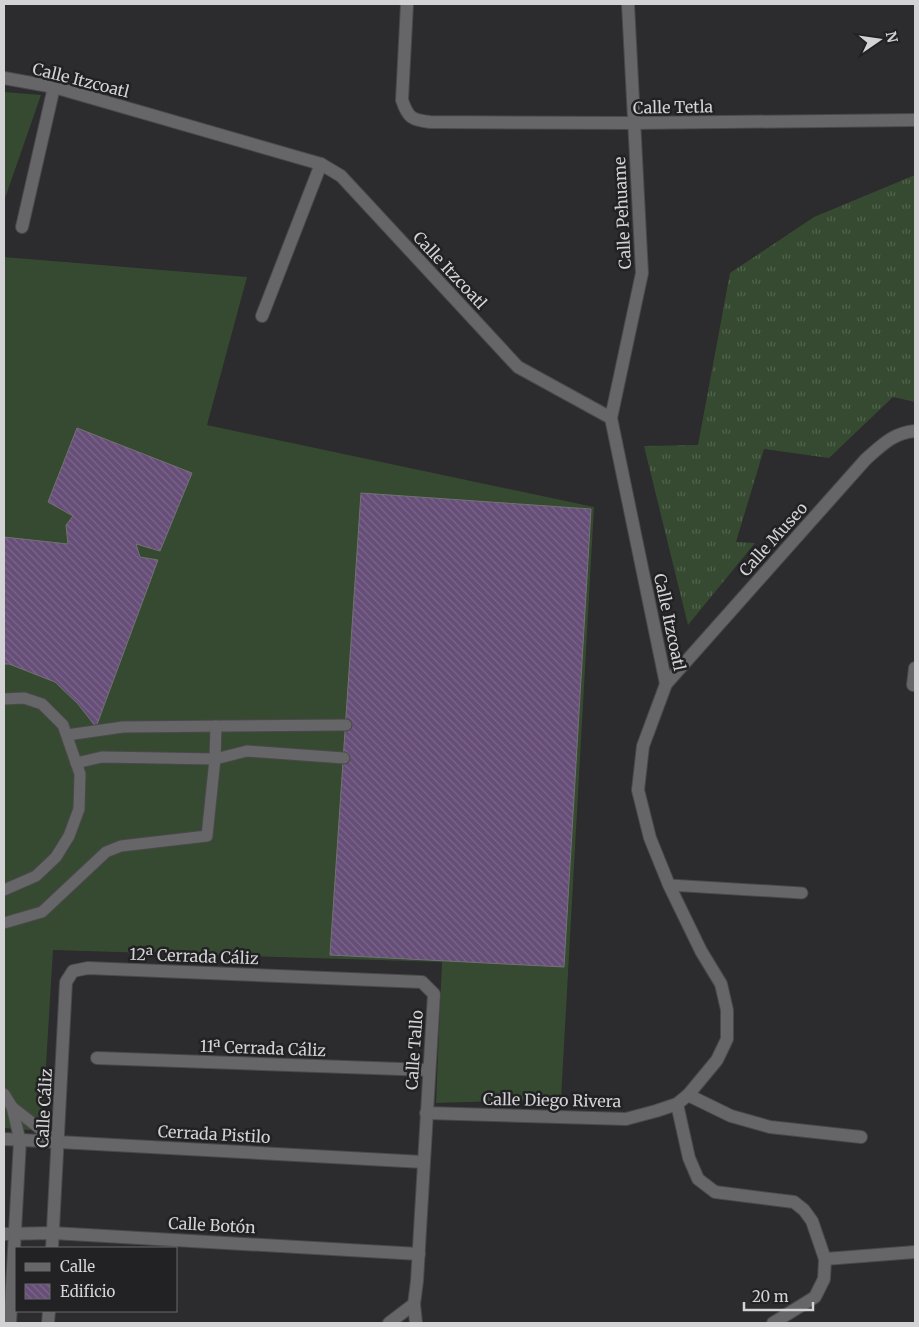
<svg xmlns="http://www.w3.org/2000/svg" width="919" height="1327" font-family="Merriweather,serif">
  <defs>
    <pattern id="grass-tufts" width="24" height="20" patternUnits="userSpaceOnUse" patternTransform="scale(1.25)"><rect width="24" height="20" fill="#364a31"/><path d="M3 7l-1-3M5 7V3M7 7l1-3M15 17l-1-3M17 17v-4M19 17l1-3" fill="none" stroke="#52634e"/></pattern>
    <pattern id="building-back-hatch" width="6" height="6" patternUnits="userSpaceOnUse" patternTransform="scale(1.25)"><rect width="6" height="6" fill="#664e78"/><path d="M-1 5l2 2M0 0l6 6M5-1l2 2" fill="none" stroke="#7b678a"/></pattern>
  </defs>
  <rect width="100%" height="100%" fill="#2c2b2d"/>
  <path fill="url(#grass-tufts)" d="M915,175V402L893,397L829,458L764,449L736,542L755,543L688,625L644,446L698,445L730,273L814,217Z"/>
  <g fill="#364a31">
    <path d="M4,92L41,95L4,201Z"/>
    <path d="M4,257L247,277L207,425L594,507L561,1099L436,1103L442,962L53,950L42,1131L4,1128Z"/>
  </g>
  <g fill="url(#building-back-hatch)" stroke="#737174">
    <path d="M77,428L192,473L160,551L136,544L140,557L158,560L96,727L78,704L55,682L9,664H4V537L68,544L66,525L73,516L48,502Z"/>
    <path d="M361,493L591,509L564,967L330,955Z"/>
  </g>
  <g fill="none" stroke-linecap="round" stroke-linejoin="round">
    <defs>
      <g id="service">
        <path d="M4,699L24,698L42,704L63,725L80,774L79,809L69,836L56,857L36,876L4,890"/>
        <path d="M67,735L123,727L346,725"/>
        <path d="M76,763L102,757L215,759L247,751L344,758"/>
        <path d="M669,885L802,893"/>
        <path d="M4,923L42,912L106,852L121,846L207,836L215,759L216,726"/>
        <path d="M4,1094L12,1107L20,1140"/>
        <path d="M12,1107L58,1143"/>
      </g>
      <g id="minor">
        <path d="M407,4L402,100C408,118 412,120 430,122L634,123L915,120"/>
        <path d="M22,227L54,87"/>
        <path d="M262,316L321,164"/>
        <path d="M611,418L642,273L628,4"/>
        <path d="M913,685L915,668"/>
        <path d="M97,1058L429,1070"/>
        <path d="M688,1095L731,1116L770,1127L861,1137"/>
        <path d="M677,1104L689,1158L698,1179L715,1192L794,1202L804,1210L812,1221L825,1259L824,1279L815,1297L773,1323"/>
        <path d="M426,1113L626,1119L656,1111L677,1104L688,1095L717,1060L727,1039V1010L721,984L701,951L669,885L650,838L638,790L643,746L666,684"/>
        <path d="M4,1139L423,1162"/>
        <path d="M4,1234L53,1233L419,1254"/>
        <path d="M52,1248L66,982L73,971L88,968L422,982L434,994L417,1281L414,1304L389,1323"/>
        <path d="M825,1259L915,1252"/>
        <path d="M414,1304L416,1323"/>
        <path d="M10,1323L20,1140"/>
        <path d="M48,1323L49,1311"/>
      </g>
      <g id="tertiary">
        <path d="M4,78L54,87L321,164L341,176L518,367L611,418L666,684"/>
        <path d="M666,684L866,459C882,445 893,433 915,431"/>
      </g>
    </defs>
    <use href="#service" stroke="#4a484b" stroke-width="13"/>
    <use href="#minor" stroke="#4a484b" stroke-width="14"/>
    <use href="#tertiary" stroke="#4a484b" stroke-width="14"/>
    <use href="#service" stroke="#666568" stroke-width="11"/>
    <use href="#minor" stroke="#666568" stroke-width="12"/>
    <use href="#tertiary" stroke="#666568" stroke-width="12"/>
  </g>
  <g text-anchor="middle" stroke-width="5" stroke-linejoin="round" paint-order="stroke">
    <g font-size="16" fill="#d3d2d4" stroke="#222124">
      <text transform="translate(81 80) rotate(14)" y="6">Calle Itzcoatl</text>
      <text transform="translate(673 107) rotate(-1)" y="6">Calle Tetla</text>
      <text transform="translate(622 213) rotate(-93)" y="6">Calle Pehuame</text>
      <text transform="translate(450 270) rotate(47)" y="6">Calle Itzcoatl</text>
      <text transform="translate(773 539) rotate(-48)" y="6">Calle Museo</text>
      <text transform="translate(670 622) rotate(78)" y="6">Calle Itzcoatl</text>
      <text transform="translate(194 956) rotate(2)" y="6">12ª Cerrada Cáliz</text>
      <text transform="translate(263 1048) rotate(2)" y="6">11ª Cerrada Cáliz</text>
      <text transform="translate(414 1050) rotate(-86)" y="6">Calle Tallo</text>
      <text transform="translate(552 1100) rotate(1)" y="6">Calle Diego Rivera</text>
      <text transform="translate(44 1108) rotate(-87)" y="6">Calle Cáliz</text>
      <text transform="translate(214 1134) rotate(3)" y="6">Cerrada Pistilo</text>
      <text transform="translate(212 1225) rotate(3)" y="6">Calle Botón</text>
    </g>
  </g>
  <rect width="919" height="1327" fill="none" stroke="#d3d2d4" stroke-width="10"/>
  <rect x="15" y="1247" width="162" height="65" fill="#222124" stroke="#69686a"/>
  <rect x="25" y="1263" width="25" height="8" fill="#666568" stroke="#69686a"/>
  <text x="60" y="1272" font-size="15" fill="#d3d2d4">Calle</text>
  <rect x="25" y="1284" width="25" height="15" fill="url(#building-back-hatch)" stroke="#69686a"/>
  <text x="60" y="1297" font-size="15" fill="#d3d2d4">Edificio</text>
  <g transform="translate(879 40) rotate(77)" stroke="#222124" stroke-width="4" paint-order="stroke">
  <path d="M0-4L9 19L0 12L-9 19Z" fill="#d3d2d4"/>
  <text y="-8" font-size="14" font-weight="bold" text-anchor="middle" fill="#d3d2d4">N</text>
  </g>
  <path d="M744 1302v8h69v-8" fill="none" stroke="#d3d2d4" stroke-width="2.5"/>
  <text x="752" y="1302" font-size="15" fill="#d3d2d4" stroke="#222124" stroke-width="4" paint-order="stroke">20 m</text>
</svg>
